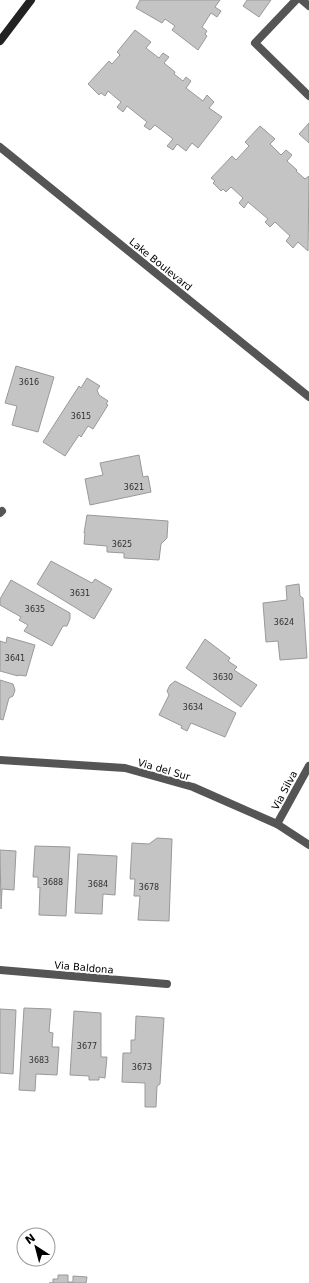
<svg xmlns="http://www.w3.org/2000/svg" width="309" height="1283" font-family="'DejaVu Sans',sans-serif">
  <rect width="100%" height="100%" fill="#fff"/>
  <g fill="#c4c4c4" stroke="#999">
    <path d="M140,0H220L215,7L221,11L217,17L211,13L202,27L207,31L205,34L207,36L198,50L172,30L175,26L165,19L162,23L136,8Z"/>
    <path d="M247,0H271L259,17L243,6Z"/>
    <path d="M135,30L151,42L146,48L159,58L163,53L169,57L164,63L175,72L174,74L183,81L186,77L191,81L186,88L203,101L207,95L214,102L209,108L222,117L198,148L192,143L186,151L177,144L173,150L167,146L173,139L155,125L150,130L144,126L147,122L127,106L123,112L117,107L121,102L108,91L105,96L101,93L99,95L88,84L109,61L112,64L120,55L117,52Z"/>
    <path d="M309,123V143L299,134Z"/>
    <path d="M260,126L275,139L270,144L281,155L286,150L292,155L287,161L297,170L296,171L305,179L309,176L308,251L298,242L293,248L286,241L290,236L275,222L270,227L265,222L268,219L248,202L244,208L239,203L243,198L231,187L226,192L223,189L221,191L213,183L215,181L211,178L232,156L236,160L249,146L245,142Z"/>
    <path d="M16,366L54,377L38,432L12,425L17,406L5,403Z"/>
    <path d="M87,378L100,386L97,390L99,395L108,401L106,404L108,405L93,429L88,426L81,437L79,435L65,456L43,442L79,386L81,388Z"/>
    <path d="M139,455L143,477L148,476L151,492L90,505L85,479L103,475L100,463Z"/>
    <path d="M87,515L168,521L167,538L161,544L159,560L124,558V553L107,552V546L84,544L85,533H84Z"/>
    <path d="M51,561L92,583L95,579L112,589L94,619L37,584Z"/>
    <path d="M11,580L70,613V619L67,626H63L52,646L24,631L28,625L19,620L21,617L0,605V599Z"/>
    <path d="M299,584L300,596L303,598L307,658L280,660L278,641L266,642L263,603L287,600L286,586Z"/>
    <path d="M7,637L35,645L26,676L18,675V676L0,671V641L6,643Z"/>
    <path d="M205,639L230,658L228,661L237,667L234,670L257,685L241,707L186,668Z"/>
    <path d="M0,680L13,684L15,690L13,696L9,698L3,720L0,719Z"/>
    <path d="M175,681L236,713L225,737L191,723L187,731L181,728L182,726L159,715L169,695L167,691L170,685Z"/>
    <path d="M157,838L172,839L169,921L138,920L140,896H134L135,879H130L132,843L149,844Z"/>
    <path d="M35,846L70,847L66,916L39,915L40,887L38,888V877H33Z"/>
    <path d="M0,850L16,851L14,890L2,889L1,909Z"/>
    <path d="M78,854L117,856L115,895L103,894L102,914L75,913Z"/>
    <path d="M24,1008L51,1009L49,1032L53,1033L52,1047H59L57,1075L36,1074L35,1091L19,1090Z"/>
    <path d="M0,1009L16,1010L13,1074L0,1073Z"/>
    <path d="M74,1011L101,1013V1057H107L105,1078L99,1077V1080H89V1076L70,1075Z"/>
    <path d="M136,1016L164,1018L160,1084L157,1086L156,1107H145V1083L122,1082L123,1053H131V1040H135Z"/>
    <path d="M58,1275H68V1282H73V1276L87,1277L86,1283H49H53V1279H58Z"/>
  </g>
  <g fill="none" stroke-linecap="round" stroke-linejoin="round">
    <g stroke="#555" stroke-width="8">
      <path d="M296,0L255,43L309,96"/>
      <path d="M302,0L309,6"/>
      <path d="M0,513L2,511"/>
      <path d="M0,760L125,768L193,787L277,824L309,845"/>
      <path d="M277,824L309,766"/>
      <path d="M0,970L167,984"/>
    </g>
    <path stroke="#555" stroke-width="8" d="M0,147L309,397"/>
    <path stroke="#222" stroke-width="8" d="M0,41L31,0"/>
  </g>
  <g text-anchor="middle" stroke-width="4" stroke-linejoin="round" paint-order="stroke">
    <g font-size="8" fill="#313131">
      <text x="29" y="385">3616</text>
      <text x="81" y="419">3615</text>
      <text x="134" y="490">3621</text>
      <text x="122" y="547">3625</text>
      <text x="80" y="596">3631</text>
      <text x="35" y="612">3635</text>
      <text x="284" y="625">3624</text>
      <text x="15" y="661">3641</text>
      <text x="223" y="680">3630</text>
      <text x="193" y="710">3634</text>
      <text x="53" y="885">3688</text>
      <text x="98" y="887">3684</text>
      <text x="149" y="890">3678</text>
      <text x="87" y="1049">3677</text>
      <text x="39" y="1063">3683</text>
      <text x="142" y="1070">3673</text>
    </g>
    <g font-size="10" fill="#000" stroke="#fff">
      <text transform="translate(161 264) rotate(39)" y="4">Lake Boulevard</text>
      <text transform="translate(164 769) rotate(16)" y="4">Via del Sur</text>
      <text transform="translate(284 790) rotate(-62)" y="4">Via Silva</text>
      <text transform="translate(84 967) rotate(5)" y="4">Via Baldona</text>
    </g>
  </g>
  <g transform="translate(36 1247) rotate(324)"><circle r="19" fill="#ffffff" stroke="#999999"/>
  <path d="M0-3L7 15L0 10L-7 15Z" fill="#000000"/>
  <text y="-6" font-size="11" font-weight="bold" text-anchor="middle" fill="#000000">N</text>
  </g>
</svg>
